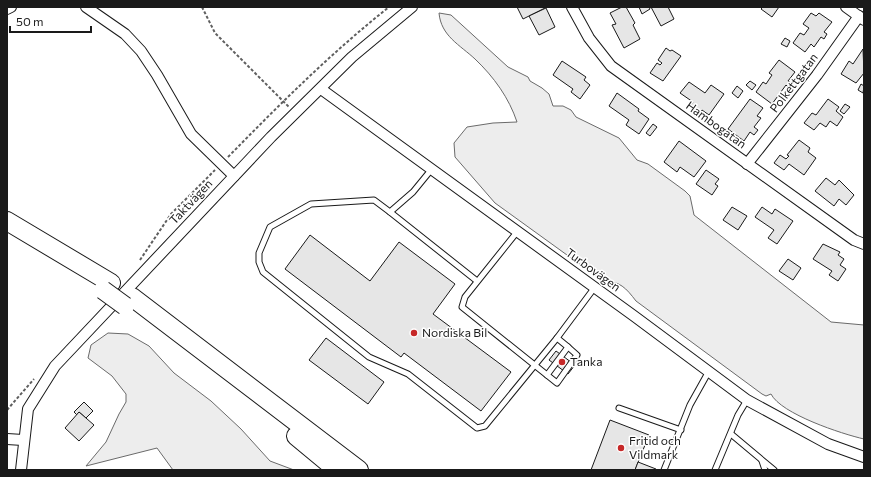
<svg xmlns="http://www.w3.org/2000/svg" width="871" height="477" font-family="Commissioner,sans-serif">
  <rect width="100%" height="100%" fill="#fff"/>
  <g fill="#ededed" stroke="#6a6a6a">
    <path d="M439,13L451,15L508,67L528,77L530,81L542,88L549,94L553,106H563L571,110L576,117L619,138L637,160L648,164L685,191L690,196L694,215L831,322L864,325V439C842,434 781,414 771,394L766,396L762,394L636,301C626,288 620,281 603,281L495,203L455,157L454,143L467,127L493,123L517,122C509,98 494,77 475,59C460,45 441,36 439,13Z"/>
    <path d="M108,333L128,334L149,346L174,373L211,401L241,429L270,461L294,470H173L157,448L86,466L106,442L119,414L126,402V394L112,376L88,358L91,345Z"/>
  </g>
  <g fill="#e6e6e6" stroke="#1a1a1a">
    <path d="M517,7H547L523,19Z"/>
    <path d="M622,7H626L635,23L633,25L640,39L624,48L612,25L616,24L610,13Z"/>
    <path d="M639,7H649L650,9L642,14Z"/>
    <path d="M651,7H668L674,19L661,26Z"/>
    <path d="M763,7H779L772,17L761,9Z"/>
    <path d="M546,8L555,27L539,35L529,16Z"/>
    <path d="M811,13L816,16L819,13L832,22L824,32L827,34L824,39L821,37L814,47L811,44L805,52L793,43L800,33L804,35L809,28L803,24Z"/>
    <path d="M785,38L790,41L787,47L781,44Z"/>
    <path d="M666,48L670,51L672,50L681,56L663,81L650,73L657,63L660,65L662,63L658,60Z"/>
    <path d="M863,49L864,73L856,83L841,74L849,61L853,64Z"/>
    <path d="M779,60L795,72L788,81L791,83L788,87L786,85L772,104L756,92L763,82L766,84L772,75L769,73Z"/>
    <path d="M562,61L586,77L584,80L590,85L580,99L571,92L573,89L553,75Z"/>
    <path d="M750,81L756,85L752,90L746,85Z"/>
    <path d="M689,82L705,93L711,85L724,94L709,115L702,110L700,113L690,106L693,102L680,93Z"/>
    <path d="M861,84L864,86L863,93L858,90Z"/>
    <path d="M737,86L743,91L738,98L732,93Z"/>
    <path d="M617,93L639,109L638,111L649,119L639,134L626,125L629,120L609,106Z"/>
    <path d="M750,99L763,108L757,116L761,118L754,127L758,130L754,135L750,132L744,141L728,129Z"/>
    <path d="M828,99L839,107L836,111L843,117L837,126L830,121L826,127L820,123L814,130L804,123L812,113L816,115Z"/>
    <path d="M845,104L850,107L844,114L840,111Z"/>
    <path d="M653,124L657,127L650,136L646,133Z"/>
    <path d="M799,140L810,148L808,152L816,158L804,175L789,164L784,170L774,163L780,155L786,159L789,156L787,155Z"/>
    <path d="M679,141L706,161L694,177L680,167L677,172L664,162Z"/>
    <path d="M706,170L719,179L715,184L718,186L712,195L696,184Z"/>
    <path d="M826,178L835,185L839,180L854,195L846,205L839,199L834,206L815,191Z"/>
    <path d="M732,207L747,216L738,230L723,220Z"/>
    <path d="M762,207L772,214L775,209L793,221L777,244L768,238L774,230L755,217Z"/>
    <path d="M310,235L370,281L399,242L455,284L433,314L511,372L481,411L404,353L401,357L285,269Z"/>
    <path d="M823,244L840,252L838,255L844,259L840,265L846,269L838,281L829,275L832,271L813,259Z"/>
    <path d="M788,259L801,268L793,280L779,271Z"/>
    <path d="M326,338L384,382L368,404L309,360Z"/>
    <path d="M556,351L575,365L568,374L549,360Z"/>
    <path d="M84,402L93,411L86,418L79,412L77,415L74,412Z"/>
    <path d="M79,412L94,425L79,441L65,428Z"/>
    <path d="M610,420L649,435L635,470H591Z"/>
    <path d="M638,462L656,469L655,470H635Z"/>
  </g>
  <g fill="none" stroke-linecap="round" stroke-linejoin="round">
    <defs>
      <g id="lane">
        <path d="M431,170L413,192L390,212L374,200L311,204L270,227L259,253V262L263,272L369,357L408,374L477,428L485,426L557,338L595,287"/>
        <path d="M390,212L477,281"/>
        <path d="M517,232L465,297L462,307L547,375L568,347L557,338"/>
        <path d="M547,375L557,383L577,355L568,347"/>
        <path d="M619,408L681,430"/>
        <path d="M731,434L774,470"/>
        <path d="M762,461L765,470"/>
        <path d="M664,470L690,405L709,371"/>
        <path d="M715,470L738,415L747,400"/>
      </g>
      <g id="street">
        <path d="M86,7L125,34L141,51L157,75L191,134L234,176"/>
        <path d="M572,7L589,38L611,66L854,240L864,244"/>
        <path d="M846,7L864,20"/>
        <path d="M7,9L11,7"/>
        <path d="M321,89L634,316L747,400L828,444L864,457"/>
        <path d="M747,164L817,75L859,16"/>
        <path d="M7,439L23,440"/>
        <path d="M21,470L28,409L55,366L271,137L352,57L412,7"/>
      </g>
      <g id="highway">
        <path d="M7,221L111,283"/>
        <path d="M132,297L359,470"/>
        <path d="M296,436L337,470"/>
      </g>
    </defs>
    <use href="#lane" stroke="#1a1a1a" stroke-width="7"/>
    <use href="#street" stroke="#1a1a1a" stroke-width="12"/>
    <use href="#highway" stroke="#1a1a1a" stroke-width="20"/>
    <g stroke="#5f5f5f" stroke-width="2" stroke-dasharray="3 2" stroke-linecap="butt">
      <path d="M202,7L215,33L289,107"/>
      <path d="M228,157C280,104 331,53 389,7"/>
      <path d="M140,260L171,214L215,170"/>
      <path d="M7,410L34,379"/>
    </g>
    <use href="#lane" stroke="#fff" stroke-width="5"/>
    <use href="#street" stroke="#fff" stroke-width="10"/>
    <use href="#highway" stroke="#fff" stroke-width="18"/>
    <defs>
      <path id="highway-bridge" d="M103,290L125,306"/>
    </defs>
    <use href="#highway-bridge" stroke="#1a1a1a" stroke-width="20" stroke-linecap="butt"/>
    <use href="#highway-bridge" stroke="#fff" stroke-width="18"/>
  </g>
  <g fill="#c62828" stroke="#fff" stroke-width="1.5">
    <circle cx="414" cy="333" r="4"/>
    <circle cx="562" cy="362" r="4"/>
    <circle cx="621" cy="448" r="4"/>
  </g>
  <g text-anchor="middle" stroke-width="3" stroke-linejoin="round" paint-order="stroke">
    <g font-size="12" fill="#1a1a1a" stroke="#fff">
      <text transform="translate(794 83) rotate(-53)" y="4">Polkettgatan</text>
      <text transform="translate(716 125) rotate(36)" y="4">Hambogatan</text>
      <text transform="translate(191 202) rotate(-47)" y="4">Taktvägen</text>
      <text transform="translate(593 270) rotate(36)" y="4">Turbovägen</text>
    </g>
    <g font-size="12" fill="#1a1a1a" stroke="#fff" text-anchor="start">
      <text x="422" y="337">Nordiska Bil</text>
      <text x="570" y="366">Tanka</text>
      <text x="629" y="445">Fritid och<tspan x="629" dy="14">Vildmark</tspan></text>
    </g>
  </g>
  <rect width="871" height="477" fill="none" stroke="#1a1a1a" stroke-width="16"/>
  <path d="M10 26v6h81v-6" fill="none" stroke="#1a1a1a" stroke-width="2"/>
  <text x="16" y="26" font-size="12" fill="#1a1a1a" stroke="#ffffff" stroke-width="3" paint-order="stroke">50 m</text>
</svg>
